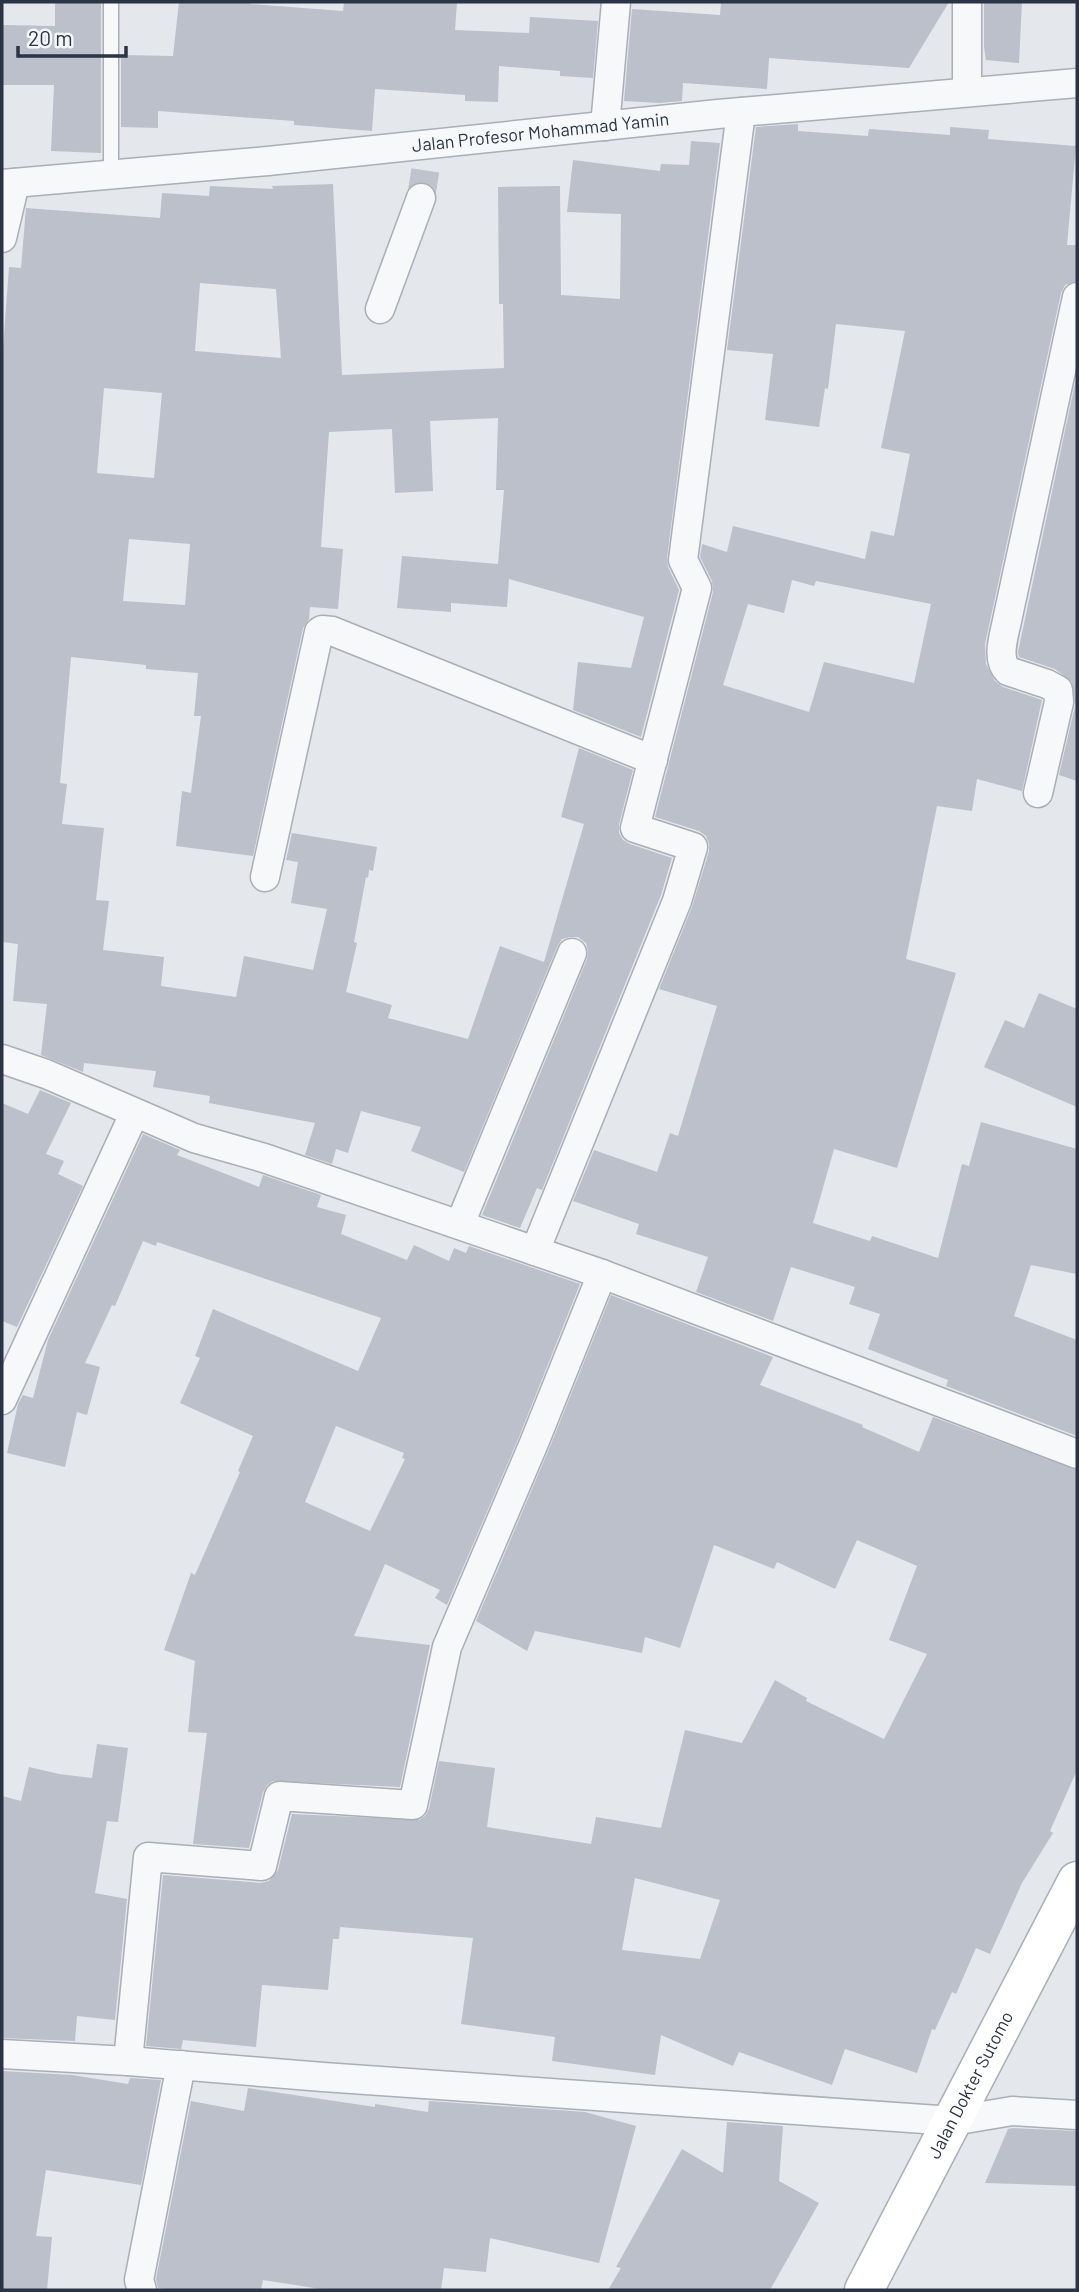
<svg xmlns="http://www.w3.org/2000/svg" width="1079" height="2292" font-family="Barlow,sans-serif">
  <rect width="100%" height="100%" fill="#e4e7ec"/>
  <g fill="#bbc0ca" fill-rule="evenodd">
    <path d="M55,2H101V153L51,151L54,85H2V25L55,26Z"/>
    <path d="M179,2H250V4L343,11L344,2H457L455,30L529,33L530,17L598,21L593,78L560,76V71L499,66L498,102L465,101V95L375,89L372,131L294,125V121L158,111V128L121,127V55L173,56Z"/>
    <path d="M721,2H949L909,68L769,58L767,89L683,83L682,101L659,103L624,101L632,9L720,15Z"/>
    <path d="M984,2H1022L1019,63L986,60L984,47Z"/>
    <path d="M798,124V131L868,136L869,129L950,135V127L989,130L988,139L1076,146L1067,245H1077V281L1065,285L1061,293L985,644L986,664L995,681L1003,687L1042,700L1022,791L977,779L972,811L937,806L906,959L956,973L897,1168L834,1149L813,1223L870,1241L872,1236L938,1258L962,1164L969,1166L981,1122L1077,1149V1274L1031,1265L1014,1316L1077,1340V1436L946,1386L948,1380L868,1349L880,1314L849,1304L855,1287L791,1267L773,1321L696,1292L708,1257L636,1234L639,1224L573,1201L594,1150L657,1172L670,1133L678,1136L717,1006L659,989L692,907L709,851V844L706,836L699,831L655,817L713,592L712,581L700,557L702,544L727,552L733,526L865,559L871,531L894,536L910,454L881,448L905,331L836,324L828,389L825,388L819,427L765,420L773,354L727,350L756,127ZM792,580L814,586L816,581L931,604L914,683L824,662L809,712L723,685L748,604L784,613Z"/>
    <path d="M691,141L720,143L667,558L668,567L679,590L641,737L573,710L578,662L631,668L644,617L509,579L507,607L451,603V612L397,608L402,556L498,564L504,490H496L498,418L430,421L433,491L395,493L392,429L329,432L321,547L343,549L338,609L310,607L309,619L303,628L253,856L176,846L182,791L191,793L201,716H194L198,673L146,669V665L71,657L60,783L67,784L62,824L104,828L96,900L109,901L103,950L164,957L161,986L236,997L244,956L313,970L327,909L291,903L298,862L286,860L292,833L377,847L373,871L369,870L368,878L366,877L354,942L357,943L346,992L392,1005L388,1018L468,1039L500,946L544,962L584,824L561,817L579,748L633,770L619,824V833L623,840L630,844L672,858L661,895L542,1190L537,1188L520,1228L482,1215L587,959L588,952L586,943L578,937H570L562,939L557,947L464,1172L411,1151L421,1127L361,1111L348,1153L336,1149L332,1164L305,1155L315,1123L209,1103L210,1096L153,1087L156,1071L84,1063L83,1072L41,1055L47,1004L13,1001L18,944L2,942V362L9,267L21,268L26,208L160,218L162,193L209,196L210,186L273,189L272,186L333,184L342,375L504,368L503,304H499L498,187L560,186L561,295L620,299L621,214L567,212L573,160L660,171L661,164L689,165ZM200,283L276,289L281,358L195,351ZM104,388L162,393L154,478L97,473ZM129,539L190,544L185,605L123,601Z"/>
    <path d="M1077,374V781L1059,775L1075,706L1072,682L1055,669L1019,657L1018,652Z"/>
    <path d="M1039,993L1077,1009V1107L984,1067L1005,1020L1024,1028Z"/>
    <path d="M40,1090L71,1103L46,1154L64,1161L58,1174L83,1186L17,1327L2,1321V1103L28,1114Z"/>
    <path d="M143,1134L180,1150L177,1155L259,1187L263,1175L321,1195L317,1207L346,1215L341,1234L407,1260L414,1245L449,1261L454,1248L466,1253L469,1246L580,1284L519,1437L447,1605L435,1598L440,1590L385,1564L354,1636L430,1645L400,1787L273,1781L267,1785L263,1792L249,1848L193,1844L207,1733L188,1732L195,1661L164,1650L191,1573L195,1575L240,1472L238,1471L253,1436L180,1403L200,1358L195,1356L213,1309L358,1371L381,1318L157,1242L156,1246L143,1241L115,1306L112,1305L85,1363L100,1367L87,1415L77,1412L65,1467L7,1453L18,1404L23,1395L33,1398L48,1340ZM336,1426L404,1453L402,1458L405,1459L370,1531L305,1502Z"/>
    <path d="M611,1295L773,1357L760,1385L863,1425L862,1427L919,1452L933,1417L1077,1470V1770L1050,1831L1053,1833L1022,1883L990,1954L976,1948L956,1994L952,1992L935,2030L932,2029L917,2073L845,2049L832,2085L739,2052L733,2066L661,2035L655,2075L552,2061L555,2037L461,2024L473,1938L340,1927L339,1939H333L328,1990L262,1985L256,2047L183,2040L181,2049L146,2046L163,1875L261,1883L269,1881L278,1870L292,1814L419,1820L425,1816L429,1809L439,1761L495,1768L487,1827L591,1844L596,1817L661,1828L685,1730L742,1743L775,1680L807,1698L806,1701L884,1739L927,1654L889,1640L917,1566L857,1540L835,1589L777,1562L774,1569L714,1545L680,1648L645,1637L642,1653L535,1631L527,1651L476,1621L549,1449ZM635,1878L720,1900L700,1959L622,1950Z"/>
    <path d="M97,1744L128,1748L118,1822L107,1821L95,1893L127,1899L115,2020L77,2016L75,2041L2,2038V1796L21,1801L29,1767L59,1774L92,1778Z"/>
    <path d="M2,2071L72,2075L128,2084L130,2078L161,2080L141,2185L46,2170L36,2236L52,2237L47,2290L2,2289Z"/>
    <path d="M248,2088L375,2107V2104L428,2112L429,2101L585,2112L636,2126L599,2263L490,2238L486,2272L444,2268L441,2290H327L263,2280L261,2290H169L158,2288L156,2279L191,2101L244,2111Z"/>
    <path d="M727,2122L783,2126L779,2181L819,2203L770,2290H608L621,2268L616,2267L682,2149L723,2173Z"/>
    <path d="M1013,2128L1077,2131V2186L985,2183L1008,2129Z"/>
  </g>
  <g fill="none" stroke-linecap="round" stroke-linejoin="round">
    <path stroke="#bfc3cb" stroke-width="28" stroke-dasharray="28 14" stroke-linecap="butt" d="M421,198L426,166"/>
    <defs>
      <path id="lane" d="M111,175V2"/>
      <g id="street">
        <path d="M967,92V2"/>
        <path d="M605,126L616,2"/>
        <path id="s1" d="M2,184L268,161L718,114L1077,83"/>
        <path d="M2,238L15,183"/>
        <path d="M380,309L421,198"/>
        <path d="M1038,793L1059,702L1058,690L1047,684L1008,671C995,658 1005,633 1008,616L1077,297"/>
        <path d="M265,877L319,632L322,630L332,631L653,760"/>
        <path d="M2,1059L46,1074L194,1138L264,1158L602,1274L1077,1454"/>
        <path d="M460,1224L572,953"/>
        <path d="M535,1251L677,901L693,847L635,828L697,588L683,560L741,112"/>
        <path d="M2,1400L134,1114"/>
        <path d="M2,2054L128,2061L323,2077L953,2121L1012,2111L1077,2115"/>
        <path d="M128,2061L148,1857L262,1866L279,1796L413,1805L447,1647L534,1443L602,1274"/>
        <path d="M142,2290L139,2280L181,2065"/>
      </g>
      <g id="secondary">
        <path id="s2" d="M864,2290L1077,1881"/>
      </g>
    </defs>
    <use href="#lane" stroke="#a9aeb7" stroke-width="17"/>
    <use href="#street" stroke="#a9aeb7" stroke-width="31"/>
    <use href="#secondary" stroke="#a9aeb7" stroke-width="41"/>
    <use href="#lane" stroke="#f7f8fa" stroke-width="14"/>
    <use href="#street" stroke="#f7f8fa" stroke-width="28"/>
    <use href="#secondary" stroke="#fff" stroke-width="38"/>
  </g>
  <g text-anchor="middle" stroke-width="6" stroke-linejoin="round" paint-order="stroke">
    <g font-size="18" fill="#2b3445" stroke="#f4f6f9">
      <text dy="6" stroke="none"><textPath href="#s1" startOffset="541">Jalan Profesor Mohammad Yamin</textPath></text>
      <text dy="6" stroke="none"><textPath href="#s2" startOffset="231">Jalan Dokter Sutomo</textPath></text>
    </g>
  </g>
  <rect width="1079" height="2292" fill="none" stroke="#2b3445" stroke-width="7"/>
  <path d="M18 46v10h108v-10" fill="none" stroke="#2b3445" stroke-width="3.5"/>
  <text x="28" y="46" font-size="21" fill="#2b3445" stroke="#f4f6f9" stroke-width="5" paint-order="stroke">20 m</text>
</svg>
